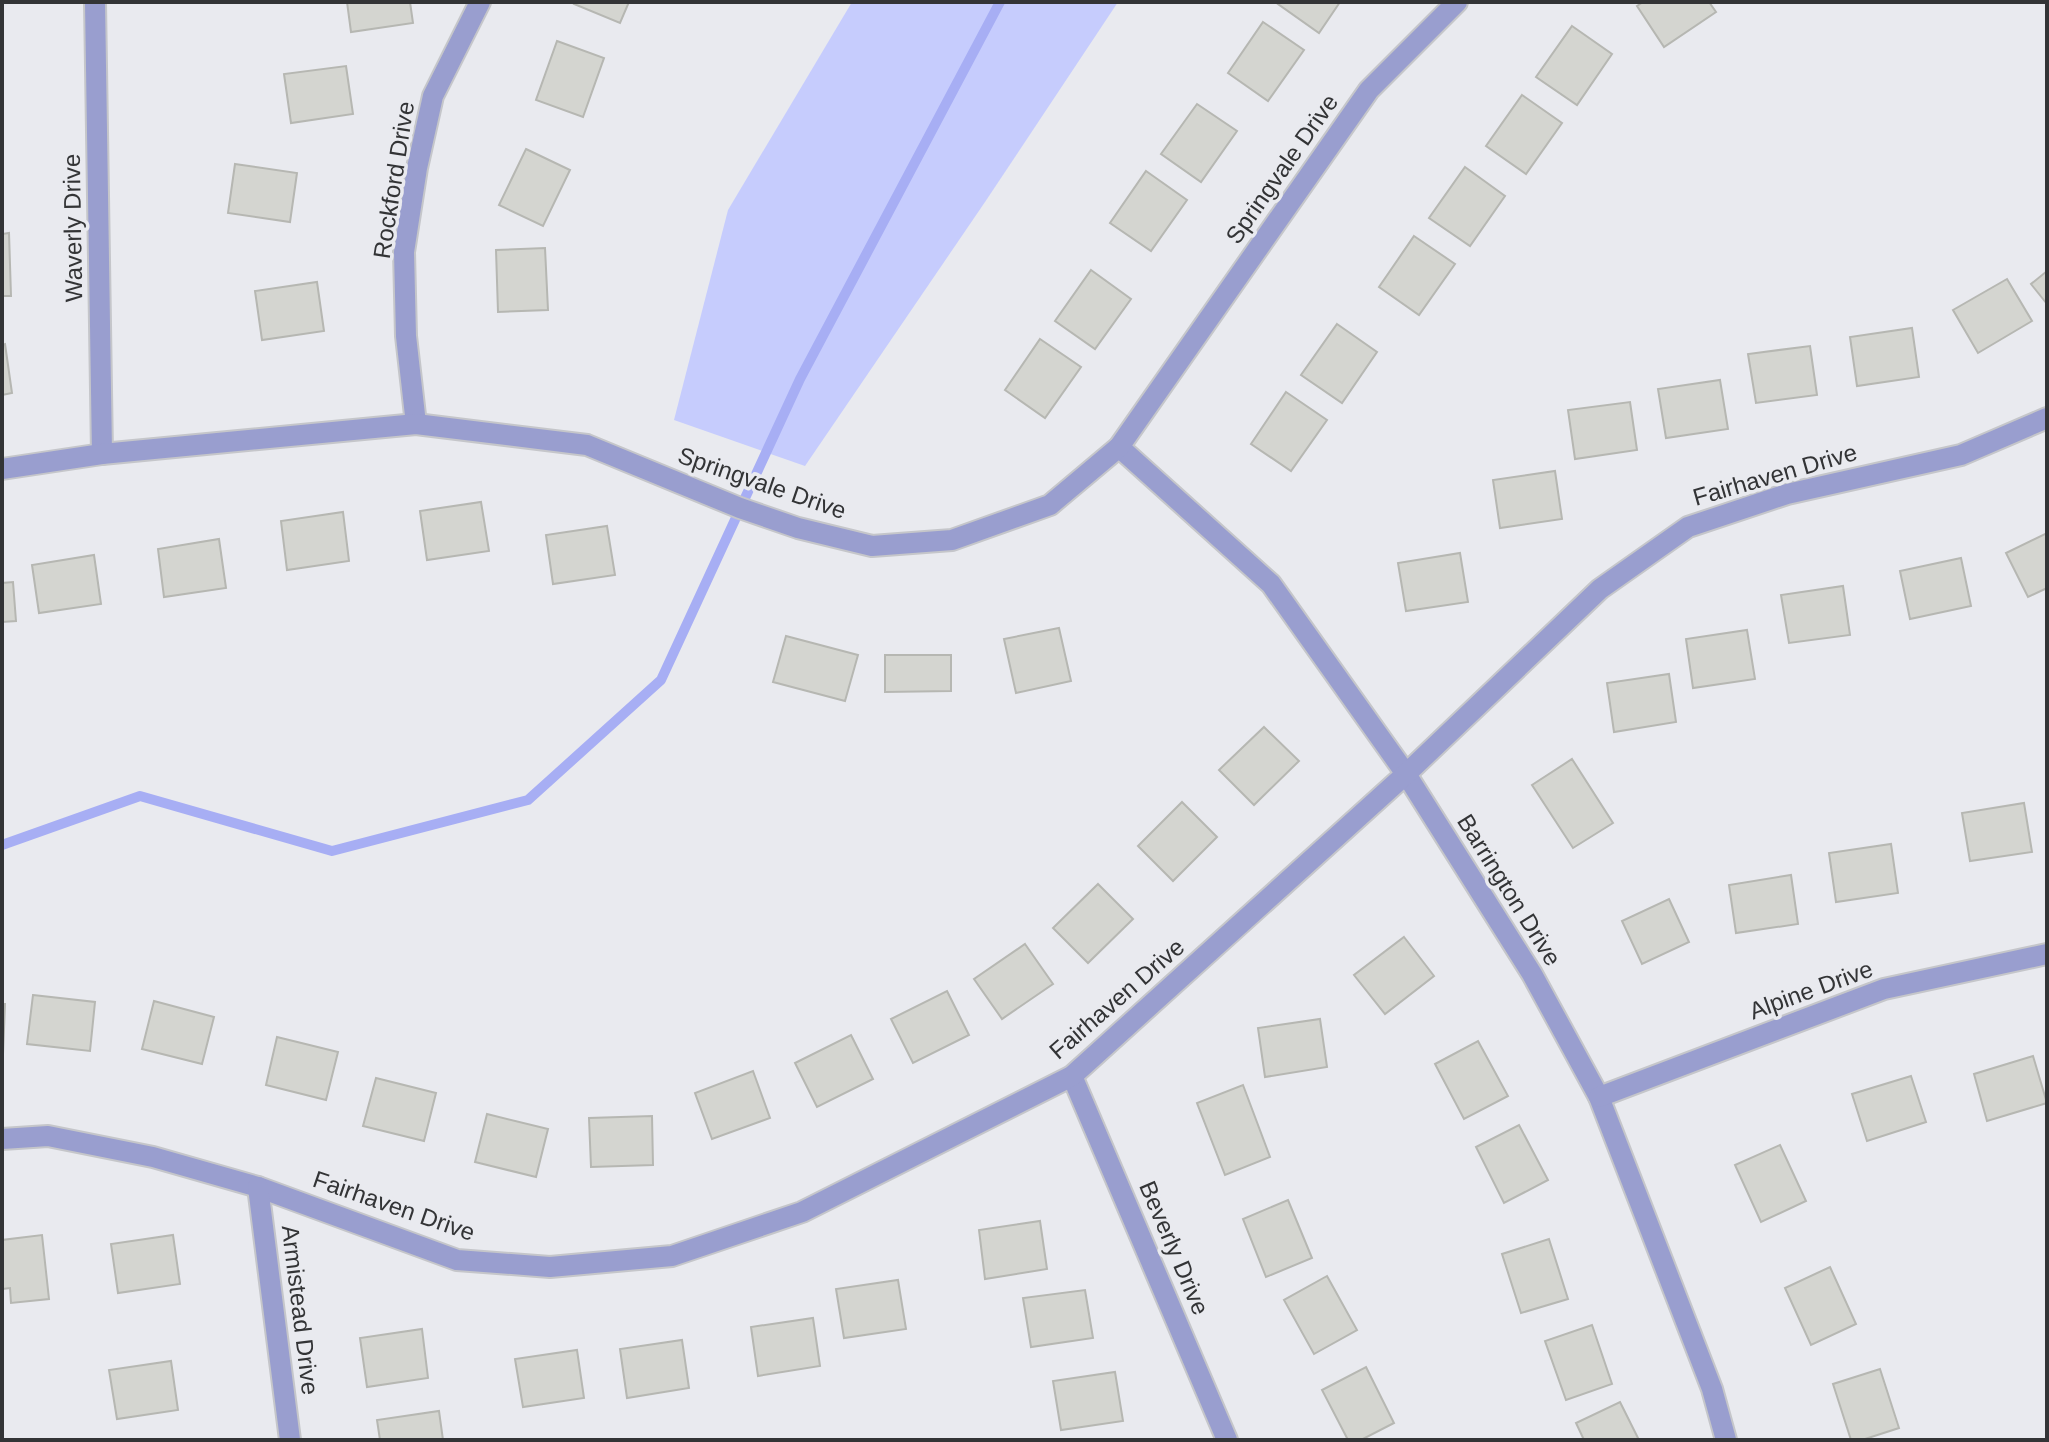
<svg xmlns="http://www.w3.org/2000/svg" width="2049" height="1442" font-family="Arial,sans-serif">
  <rect width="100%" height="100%" fill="#e9eaef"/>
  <path fill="#c6ccfd" d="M852,2H1118L985,202L805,466L674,420L728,210Z"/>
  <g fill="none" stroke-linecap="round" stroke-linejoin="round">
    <path stroke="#a7aef4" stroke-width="10" d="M2,845L140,796L332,851L528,800L661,680L800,379L1000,2"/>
  </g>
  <g fill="#d4d5d0" stroke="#b6b7b2" stroke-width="2">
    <path d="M347,2H410L413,23L351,32Z"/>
    <path d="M575,2H629L620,23L574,4Z"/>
    <path d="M1280,2H1340L1319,33L1278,4Z"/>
    <path d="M1643,2H1709L1716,12L1664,47L1637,6Z"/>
    <path d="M1263,22L1304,50L1268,101L1228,73Z"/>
    <path d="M1572,26L1612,54L1577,105L1536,77Z"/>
    <path d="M557,41L604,58L583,117L536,100Z"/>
    <path d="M346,66L353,114L291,123L284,74Z"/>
    <path d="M1522,95L1562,123L1526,174L1486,146Z"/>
    <path d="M1197,104L1237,131L1201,182L1161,154Z"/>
    <path d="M526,149L570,170L543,226L499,205Z"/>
    <path d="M235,164L297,173L290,222L228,213Z"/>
    <path d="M1465,167L1505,196L1470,246L1429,218Z"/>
    <path d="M1146,171L1187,200L1151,251L1110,223Z"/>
    <path d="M9,233L11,296H2V234Z"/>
    <path d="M1414,236L1455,264L1419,315L1379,287Z"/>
    <path d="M545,248L548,310L498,312L496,250Z"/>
    <path d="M1091,270L1131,299L1095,349L1055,321Z"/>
    <path d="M2047,271V304L2031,284Z"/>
    <path d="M2007,279L2032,321L1978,353L1953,310Z"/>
    <path d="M317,282L324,331L262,340L255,291Z"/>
    <path d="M1337,324L1377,352L1342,403L1301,375Z"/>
    <path d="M1912,328L1919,377L1857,386L1850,337Z"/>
    <path d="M1040,339L1081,367L1045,418L1005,390Z"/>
    <path d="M5,344L12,393L2,395V345Z"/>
    <path d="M1810,346L1817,395L1756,403L1748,354Z"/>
    <path d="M1720,380L1728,429L1666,438L1658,389Z"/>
    <path d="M1286,392L1327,420L1291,471L1251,444Z"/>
    <path d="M1630,402L1637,450L1575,459L1568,410Z"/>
    <path d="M1555,471L1562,519L1500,528L1493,480Z"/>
    <path d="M481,502L489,551L427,560L420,511Z"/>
    <path d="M343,512L349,561L287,570L281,521Z"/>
    <path d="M607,526L615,575L553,584L546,535Z"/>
    <path d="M2047,533V588L2028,597L2006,553Z"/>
    <path d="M219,539L226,588L164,597L158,549Z"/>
    <path d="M1460,553L1468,602L1406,611L1398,563Z"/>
    <path d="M94,555L101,604L39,613L32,565Z"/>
    <path d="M1961,558L1971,606L1910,619L1900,571Z"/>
    <path d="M13,582L16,621L2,622V583Z"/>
    <path d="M1843,586L1850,635L1789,643L1781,595Z"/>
    <path d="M1059,628L1071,681L1016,693L1004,639Z"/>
    <path d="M1747,630L1755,679L1693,688L1686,639Z"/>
    <path d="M786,636L858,655L845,701L773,682Z"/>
    <path d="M885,655H951V691L885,692Z"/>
    <path d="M1669,674L1676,722L1614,732L1607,683Z"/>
    <path d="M1264,727L1299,761L1254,805L1219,770Z"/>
    <path d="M1572,759L1613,823L1573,848L1532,785Z"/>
    <path d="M1182,802L1217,837L1173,881L1138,846Z"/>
    <path d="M2024,803L2032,852L1970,861L1962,813Z"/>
    <path d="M1891,844L1898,893L1836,902L1829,853Z"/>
    <path d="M1791,875L1798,924L1736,933L1729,885Z"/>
    <path d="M1098,884L1133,919L1088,963L1053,928Z"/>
    <path d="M1669,899L1689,942L1642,964L1622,921Z"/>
    <path d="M1404,937L1434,976L1385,1014L1354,975Z"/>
    <path d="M1025,944L1053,984L1002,1019L974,979Z"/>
    <path d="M947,991L969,1035L913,1063L891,1019Z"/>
    <path d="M33,995L95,1002L90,1051L27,1044Z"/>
    <path d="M154,1001L214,1017L202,1064L142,1049Z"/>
    <path d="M2,1004H5L3,1054H2Z"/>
    <path d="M1320,1019L1327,1067L1265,1077L1258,1028Z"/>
    <path d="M851,1035L873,1079L817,1107L795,1063Z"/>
    <path d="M277,1037L338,1052L326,1100L266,1085Z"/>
    <path d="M1478,1041L1508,1096L1464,1119L1435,1064Z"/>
    <path d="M2033,1056L2047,1103L1987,1121L1974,1074Z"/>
    <path d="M753,1071L770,1118L712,1139L695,1093Z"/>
    <path d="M1911,1076L1926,1122L1867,1141L1852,1094Z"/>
    <path d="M376,1078L436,1093L424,1141L363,1126Z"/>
    <path d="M1243,1085L1270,1157L1225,1175L1197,1103Z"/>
    <path d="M487,1114L548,1129L536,1177L475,1162Z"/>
    <path d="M652,1116L653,1165L591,1167L589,1118Z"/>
    <path d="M1519,1125L1548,1180L1504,1203L1476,1147Z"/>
    <path d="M1780,1145L1806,1201L1761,1222L1735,1165Z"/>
    <path d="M1288,1200L1312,1258L1266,1277L1243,1219Z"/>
    <path d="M1040,1221L1047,1269L985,1279L979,1230Z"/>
    <path d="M42,1235L49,1299L11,1303L10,1288L2,1289V1240Z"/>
    <path d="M173,1235L180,1284L118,1293L111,1244Z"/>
    <path d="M1549,1239L1568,1299L1521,1313L1502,1254Z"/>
    <path d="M1830,1267L1856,1324L1811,1345L1785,1288Z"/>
    <path d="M1327,1276L1357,1330L1314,1354L1284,1300Z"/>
    <path d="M898,1280L906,1329L844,1338L836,1289Z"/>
    <path d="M1085,1290L1093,1338L1031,1347L1023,1298Z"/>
    <path d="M813,1318L820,1366L758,1376L751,1327Z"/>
    <path d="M1592,1325L1612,1384L1566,1400L1545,1341Z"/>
    <path d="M422,1329L428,1378L367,1387L360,1338Z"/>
    <path d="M682,1340L689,1388L627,1398L620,1349Z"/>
    <path d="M577,1350L584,1398L523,1407L515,1359Z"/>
    <path d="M171,1361L178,1410L117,1419L109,1370Z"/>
    <path d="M1366,1367L1394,1423L1361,1440H1348L1322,1390Z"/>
    <path d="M1880,1369L1899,1428L1862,1440H1851L1833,1384Z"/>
    <path d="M1115,1372L1123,1421L1061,1430L1053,1381Z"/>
    <path d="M1620,1402L1639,1440H1584L1576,1423Z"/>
    <path d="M439,1411L443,1440H380L377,1420Z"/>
  </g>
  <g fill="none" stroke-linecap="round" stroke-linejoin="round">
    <defs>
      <g id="minor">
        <path d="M95,2L102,454"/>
        <path d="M416,424L406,336L404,252L417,168L433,96L480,2"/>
        <path d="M1119,447L1271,584L1406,774L1532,974L1599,1097L1712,1389L1726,1440"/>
        <path d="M2,469L102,454L416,424L587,445L740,508L798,528L872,546L952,540L1050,505L1119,447L1369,90L1457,2"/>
        <path d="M1072,1076L1227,1440"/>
        <path d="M1599,1097L1884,989L2047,954"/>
        <path d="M2,1139L48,1136L153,1157L258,1187L457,1260L550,1267L672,1256L802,1212L1072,1076L1406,774L1600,589L1688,527L1787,494L1961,455L2047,418"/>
        <path d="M258,1187L290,1440"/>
      </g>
    </defs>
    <use href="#minor" stroke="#c5c6ca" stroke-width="24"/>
    <use href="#minor" stroke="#999ecf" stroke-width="20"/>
  </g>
  <g text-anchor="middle" stroke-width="7" stroke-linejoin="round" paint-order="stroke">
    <g font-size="24" fill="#333436" stroke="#e9eaef">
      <text transform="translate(1282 169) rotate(-55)" y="8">Springvale Drive</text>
      <text transform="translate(394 180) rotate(-81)" y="8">Rockford Drive</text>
      <text transform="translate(73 228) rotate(-91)" y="8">Waverly Drive</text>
      <text transform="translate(1775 475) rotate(-16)" y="8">Fairhaven Drive</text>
      <text transform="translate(762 483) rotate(19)" y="8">Springvale Drive</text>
      <text transform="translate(1509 890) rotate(58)" y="8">Barrington Drive</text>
      <text transform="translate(1811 990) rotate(-20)" y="8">Alpine Drive</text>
      <text transform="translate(1117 999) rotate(-41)" y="8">Fairhaven Drive</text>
      <text transform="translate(394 1206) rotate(19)" y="8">Fairhaven Drive</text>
      <text transform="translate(1174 1248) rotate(67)" y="8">Beverly Drive</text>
      <text transform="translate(300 1310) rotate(83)" y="8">Armistead Drive</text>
    </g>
  </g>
  <rect width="2049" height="1442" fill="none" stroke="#333436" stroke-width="8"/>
</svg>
